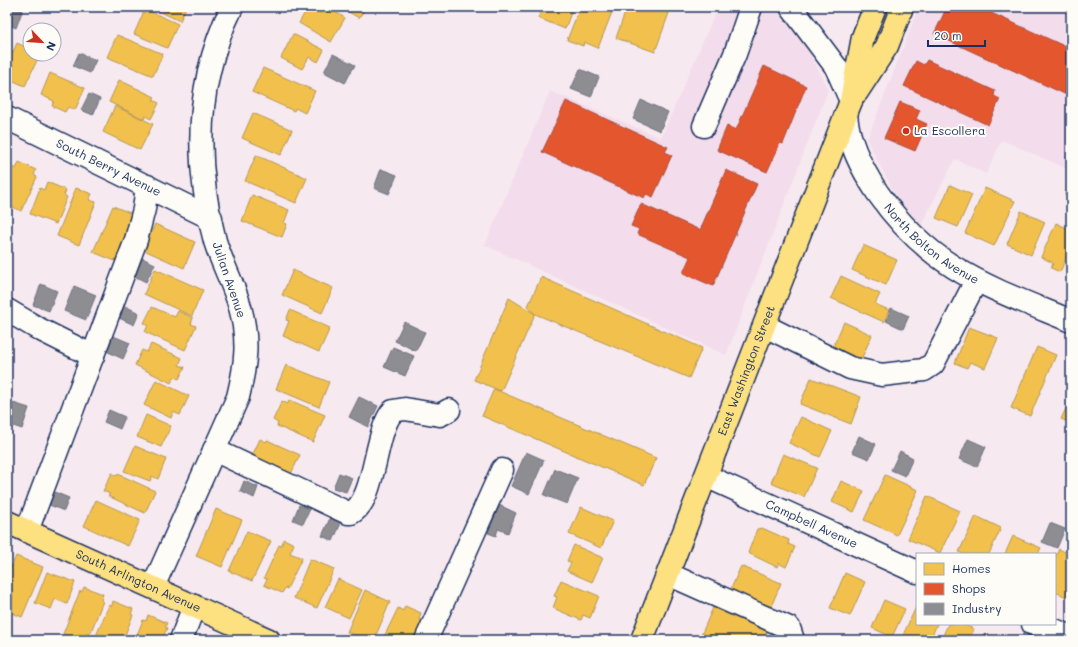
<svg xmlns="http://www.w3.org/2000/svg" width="1078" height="647" font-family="Mali,sans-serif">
  <rect width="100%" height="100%" fill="#f7e9f0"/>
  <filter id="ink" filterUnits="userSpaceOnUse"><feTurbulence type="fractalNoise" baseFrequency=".025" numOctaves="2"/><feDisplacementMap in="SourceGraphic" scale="8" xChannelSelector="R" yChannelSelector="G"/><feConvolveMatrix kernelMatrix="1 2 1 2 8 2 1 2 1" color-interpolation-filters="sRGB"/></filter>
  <g filter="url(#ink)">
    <g fill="#f3dceb">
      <path d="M718,7H774L806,45L828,90L726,355L485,245L550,91L661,138Z"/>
      <path d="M919,7H1071V162L1068,169L1002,140L986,174L955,159L921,225L899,202L867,140Z"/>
    </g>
    <g fill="#f2c14e" stroke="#b29553">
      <path d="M150,7H186L180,21Z"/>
      <path d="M308,7L316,9L317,7H327L345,18L331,42L299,23Z"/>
      <path d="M340,7H366L359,18Z"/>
      <path d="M543,7H573L565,29L538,18Z"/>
      <path d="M580,7H614L598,48L584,42L583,46L567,40Z"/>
      <path d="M627,7H652L669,13L655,52L616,38Z"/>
      <path d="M145,9L178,24L167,48L134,34Z"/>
      <path d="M293,34L324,50L318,62L309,57L302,69L281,58Z"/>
      <path d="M117,35L163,54L153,76L107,57Z"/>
      <path d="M17,43L30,49V54H40L25,86L7,78V65Z"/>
      <path d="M263,68L315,91L305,113L295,108L294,111L252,92Z"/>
      <path d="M50,73L85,88L75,110L68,107L65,112L52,106L54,101L41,95Z"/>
      <path d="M119,80L155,97L153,100L159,103L151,119L145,116L144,119L109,102Z"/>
      <path d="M115,106L153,124L140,150L103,132Z"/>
      <path d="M253,113L292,130L281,155L242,138Z"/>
      <path d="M256,155L307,178L296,203L245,181Z"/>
      <path d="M19,162L36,170L34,175L37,177L21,211L11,206L9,210L7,209V180L12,167L16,169Z"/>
      <path d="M47,182L66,190L64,195L67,197L56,224L30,214L40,188L44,190Z"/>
      <path d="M950,185L972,195L958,227L936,218Z"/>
      <path d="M76,188L92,194L89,200L96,202L79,245L57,236Z"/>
      <path d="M985,188L1015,201L994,246L965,233Z"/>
      <path d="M252,195L289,210L284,223L287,224L282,237L242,221Z"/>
      <path d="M113,206L135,215L115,261L93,252Z"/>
      <path d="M1021,211L1045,222L1031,255L1007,244Z"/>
      <path d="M1056,223L1071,230V247L1060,272L1051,268L1053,263L1041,257Z"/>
      <path d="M155,224L195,242L184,268L144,250Z"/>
      <path d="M863,245L897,260L886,285L852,270Z"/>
      <path d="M155,269L203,290L192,316L144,294Z"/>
      <path d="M293,270L333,288L322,313L282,295Z"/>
      <path d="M841,276L880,294L875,304L889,310L884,322L831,298Z"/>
      <path d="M541,277L702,348L689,378L535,314L528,306Z"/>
      <path d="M509,298L535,314L501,391L474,380Z"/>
      <path d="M152,307L175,317L178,311L193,318L191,324L196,326L185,350L145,332L148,325L144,323Z"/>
      <path d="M290,310L330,328L319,352L283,336L289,321L286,320Z"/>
      <path d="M844,322L872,335L860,362L832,349Z"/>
      <path d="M969,327L998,338L985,368L970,362L967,368L955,363Z"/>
      <path d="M151,344L182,358L179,365L185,367L179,379L174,377L171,383L135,365L142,350L147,352Z"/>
      <path d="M1037,347L1056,355L1030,416L1011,408Z"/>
      <path d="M286,365L329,382L319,407L276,389Z"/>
      <path d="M811,378L861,397L851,424L800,404Z"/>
      <path d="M156,380L189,396L180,415L173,412L171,418L144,405Z"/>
      <path d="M494,389L656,458L644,485L482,416Z"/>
      <path d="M1071,398V423L1061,419Z"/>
      <path d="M289,400L325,415L313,442L277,426L278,423L273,420L282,401L288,404Z"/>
      <path d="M146,415L171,426L161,447L137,437Z"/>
      <path d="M801,417L832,431L820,457L789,443Z"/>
      <path d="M260,439L266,442L267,440L300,455L290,476L251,458Z"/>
      <path d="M135,446L166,459L158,479L152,476L150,481L124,471Z"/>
      <path d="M783,454L817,468L804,497L771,483Z"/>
      <path d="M112,473L117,476L118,474L155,491L145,513L108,496L110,494L103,491Z"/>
      <path d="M885,475L918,490L897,535L864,520Z"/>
      <path d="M841,481L864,491L854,512L832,502Z"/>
      <path d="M927,496L960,511L940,553L908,539Z"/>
      <path d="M96,500L140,520L128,546L84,526Z"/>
      <path d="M581,507L613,521L601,548L569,534Z"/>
      <path d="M216,509L242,520L222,567L196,556Z"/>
      <path d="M976,516L1001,528L989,554H963L959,552Z"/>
      <path d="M762,528L789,540L788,544L795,547L786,567L778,563L777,567L748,553L757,529Z"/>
      <path d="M247,531L271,541L252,581L229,571Z"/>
      <path d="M1013,536L1041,548L1038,554H1005Z"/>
      <path d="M284,539L294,544L290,553L302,558L287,589L285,588L282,593L264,585L267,579L264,578L279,545L281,546Z"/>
      <path d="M574,545L603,558L592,582L567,571L571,563L567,561Z"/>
      <path d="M1059,549L1071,555V589L1067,597L1055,592V558Z"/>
      <path d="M16,556L43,567L22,617L7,611V577Z"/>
      <path d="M310,559L334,569L317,608L294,598Z"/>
      <path d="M741,566L781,583L770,609L730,591Z"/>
      <path d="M47,572L75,582L67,604L55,599L51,609L35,603Z"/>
      <path d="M845,573L865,582L850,616L830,608Z"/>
      <path d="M338,579L362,590L349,618L325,607Z"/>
      <path d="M561,580L599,596L590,618L583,615L581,620L553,608L557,597L554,596Z"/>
      <path d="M84,587L103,594L101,600L103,601L90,634L88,633L85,640H79L63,634L80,591L82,592Z"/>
      <path d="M365,590L390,602L374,640H366L347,632Z"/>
      <path d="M884,600L905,609L892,637L872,628Z"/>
      <path d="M113,601L133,609L131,614L133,615L123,640H106L96,636L109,605L112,606Z"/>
      <path d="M715,603L769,627L764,640H699Z"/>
      <path d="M917,605V624H937L930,640H909L902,637Z"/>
      <path d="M405,606L421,613L419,619L422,620L413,640L383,639L398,608L403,611Z"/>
      <path d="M148,615L167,623L165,627L167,628L162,640H135L143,620L146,621Z"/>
      <path d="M948,624H962L974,629L969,640H941Z"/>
      <path d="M983,634L997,640H980Z"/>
    </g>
    <g fill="#e4572e" stroke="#a84b3c">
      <path d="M947,7H978L1071,49V97L934,34Z"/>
      <path d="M927,60L995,91L994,96L1000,99L988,125L904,86L916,61L924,65Z"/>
      <path d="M764,66L806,86L783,144L780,143L767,172L717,150L727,126L736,130Z"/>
      <path d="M566,101L668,147L665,152L672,155L653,197L646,194L644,198L542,152Z"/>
      <path d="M900,102L920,110L916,119L927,124L915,151L884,138Z"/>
      <path d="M726,170L757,184L713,286L683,273L690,257L637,234L639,229L631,226L641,204L700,230Z"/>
    </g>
    <g fill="#8d8d92" stroke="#6b7182">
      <path d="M8,7L23,9L16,28L7,24Z"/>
      <path d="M79,53L96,60L90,73L73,66Z"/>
      <path d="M333,54L355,65L345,83L324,72Z"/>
      <path d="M580,69L599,77L591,97L571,89Z"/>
      <path d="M89,94L100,99L93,115L81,110Z"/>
      <path d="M641,100L668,112L660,131L633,119Z"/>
      <path d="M381,169L397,175L389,194L374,188Z"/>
      <path d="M1071,179V198L1065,195Z"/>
      <path d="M138,256L155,264L146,282L130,274Z"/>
      <path d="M41,284L57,291L49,311L33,305Z"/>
      <path d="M74,286L96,295L86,320L64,311Z"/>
      <path d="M123,305L139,313L134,325L117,317Z"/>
      <path d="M891,308L909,316L903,329L886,321Z"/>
      <path d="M404,322L425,332L416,351L395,341Z"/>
      <path d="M111,335L130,343L123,359L104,350Z"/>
      <path d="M393,347L414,356L405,376L384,367Z"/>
      <path d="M359,397L378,406L368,427L349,417Z"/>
      <path d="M7,401L29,408L22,429L7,424Z"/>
      <path d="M109,410L125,417L120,429L104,422Z"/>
      <path d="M859,436L876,444L869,459L852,452Z"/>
      <path d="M968,439L986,447L977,467L959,459Z"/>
      <path d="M900,451L913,458L905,476L891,470Z"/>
      <path d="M526,452L544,460L529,494L511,486Z"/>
      <path d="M555,469L578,478L567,504L544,495Z"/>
      <path d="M339,473L352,478L346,492L333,488Z"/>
      <path d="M244,481L258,487L254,498L240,491Z"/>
      <path d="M52,491L69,498L64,511L47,504Z"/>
      <path d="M299,505L310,509L303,524L293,520Z"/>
      <path d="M499,505L516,513L508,533L498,529L496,536L488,533Z"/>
      <path d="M330,518L341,523L333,541L322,536Z"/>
      <path d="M1050,523L1065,529L1057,548L1042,542Z"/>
      <path d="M437,634L452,640H434Z"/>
    </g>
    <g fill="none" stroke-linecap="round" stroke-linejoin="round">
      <defs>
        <g id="minor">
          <path d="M791,7L836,67L851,101"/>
          <path id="s1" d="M846,114C848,143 862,169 877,192C931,270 989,287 1071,321"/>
          <path id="s2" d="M7,118L211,218"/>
          <path d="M704,126L735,54L751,7"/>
          <path d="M7,310L39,329L93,356"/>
          <path d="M765,326L850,368L882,375L924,370L933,364L976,281"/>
          <path d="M214,450L348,513H351C376,501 374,432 393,411L405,409L440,415L449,410"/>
          <path id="s3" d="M706,476L917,572"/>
          <path d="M27,531L136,240L144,209L147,186"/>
          <path d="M668,574L789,628L793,640"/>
          <path d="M153,587L238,397C246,364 249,340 240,307C234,285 222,264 215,241C194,161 195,82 232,7"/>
          <path d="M1033,624L1052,629L1071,637"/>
          <path d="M181,640L194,606"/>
          <path d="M426,640L502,470"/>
        </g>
        <g id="major">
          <path d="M857,92L887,46L902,7"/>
          <path id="s4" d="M7,522L269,640"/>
          <path id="s5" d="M642,640L846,114L851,101L863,37L875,7"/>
        </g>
      </defs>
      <use href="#minor" stroke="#1b2f5e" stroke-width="25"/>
      <use href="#major" stroke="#1b2f5e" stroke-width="25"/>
      <use href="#minor" stroke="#fdfcf7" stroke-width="22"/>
      <use href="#major" stroke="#fde080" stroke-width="22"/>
    </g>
  </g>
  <circle fill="#c8321e" stroke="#fdfcf7" stroke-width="1.5" cx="906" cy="131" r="4"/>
  <g text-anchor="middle" stroke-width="4" stroke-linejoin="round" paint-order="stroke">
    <g font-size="12" fill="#1b2f5e" stroke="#fdfcf7" text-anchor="start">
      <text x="914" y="135">La Escollera</text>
    </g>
    <g font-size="12" fill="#1b2f5e" stroke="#fdfcf7">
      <text dy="4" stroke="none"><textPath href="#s2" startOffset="113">South Berry Avenue</textPath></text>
      <text dy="4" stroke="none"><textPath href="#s1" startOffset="161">North Bolton Avenue</textPath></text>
      <text transform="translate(229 280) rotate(71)" y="4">Julian Avenue</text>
      <text dy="4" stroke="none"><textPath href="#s5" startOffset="289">East Washington Street</textPath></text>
      <text dy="4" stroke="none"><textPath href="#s3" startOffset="116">Campbell Avenue</textPath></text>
      <text dy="4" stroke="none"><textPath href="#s4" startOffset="144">South Arlington Avenue</textPath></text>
    </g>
  </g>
  <rect width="1078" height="647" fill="none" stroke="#fdfcf7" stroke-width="24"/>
  <rect x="12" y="12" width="1054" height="623" fill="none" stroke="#1b2f5e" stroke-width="1.5" filter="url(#ink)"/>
  <rect x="916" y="553" width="140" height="72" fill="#fdfcf7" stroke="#a3aaba"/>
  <rect x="924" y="563" width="20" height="12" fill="#f2c14e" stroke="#a3aaba"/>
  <text x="952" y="573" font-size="12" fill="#1b2f5e">Homes</text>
  <rect x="924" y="583" width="20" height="12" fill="#e4572e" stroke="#a3aaba"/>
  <text x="952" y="593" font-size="12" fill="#1b2f5e">Shops</text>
  <rect x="924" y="603" width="20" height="12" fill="#8d8d92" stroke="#a3aaba"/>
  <text x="952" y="613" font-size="12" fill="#1b2f5e">Industry</text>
  <g transform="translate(42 42) rotate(115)"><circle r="19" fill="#fdfcf7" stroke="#a3aaba"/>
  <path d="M0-3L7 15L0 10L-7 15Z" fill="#c8321e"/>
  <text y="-6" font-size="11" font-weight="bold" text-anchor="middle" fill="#1b2f5e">N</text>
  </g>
  <path d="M928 40v6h57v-6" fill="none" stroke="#1b2f5e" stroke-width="2"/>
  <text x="934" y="40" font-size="12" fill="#1b2f5e" stroke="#fdfcf7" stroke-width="3" paint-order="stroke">20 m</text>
</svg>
